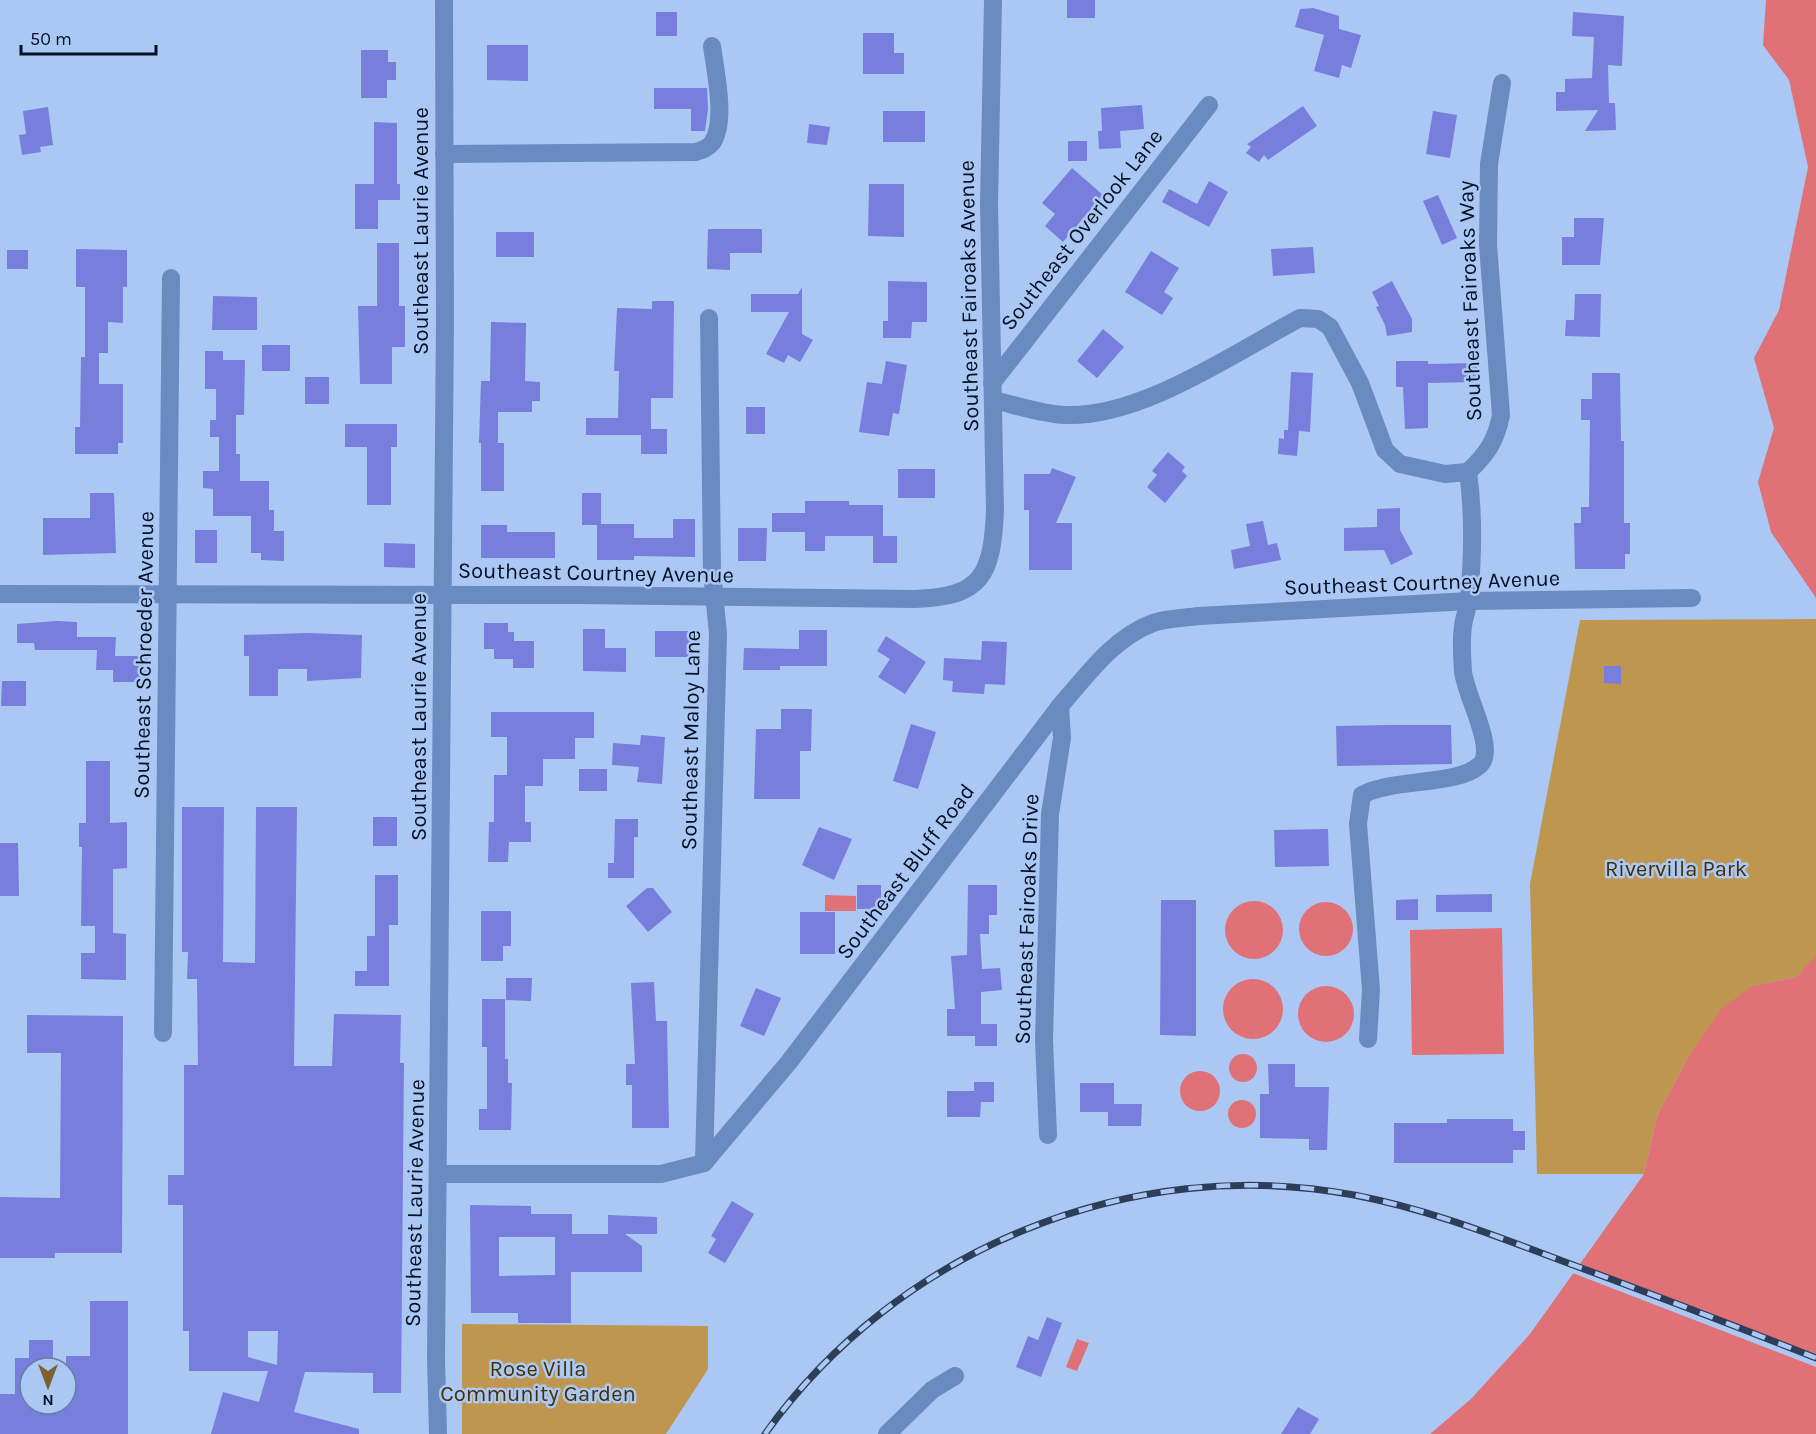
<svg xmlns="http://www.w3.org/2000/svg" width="1816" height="1434" font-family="Karla,sans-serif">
  <rect width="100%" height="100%" fill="#abc8f5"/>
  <g fill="#bf964f">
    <path d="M1816,619V957L1796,977L1752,986L1686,1061L1657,1116L1644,1174H1537L1530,884L1580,620Z"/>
    <path d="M462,1324L708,1326V1369L666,1434H462Z"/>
  </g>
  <g fill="#e07176">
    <path d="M1766,0H1816V598L1771,532L1758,482L1774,428L1754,358L1779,310L1808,167L1789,80L1763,45Z"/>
    <path d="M825,895L856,896V911H825Z"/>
    <circle cx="1254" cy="930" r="29"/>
    <circle cx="1326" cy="929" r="27"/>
    <path d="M1502,928L1504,1054L1412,1055L1410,930Z"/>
    <path d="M1816,956V1434H1430L1471,1399L1530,1334L1644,1174L1657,1116L1686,1061L1721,1009L1752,986L1796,977Z"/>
    <circle cx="1253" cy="1009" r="30"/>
    <circle cx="1326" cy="1014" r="28"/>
    <circle cx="1243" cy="1068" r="14"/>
    <circle cx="1200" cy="1091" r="20"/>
    <circle cx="1242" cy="1114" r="14"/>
    <path d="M1077,1339L1089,1343L1077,1371L1066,1367Z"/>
  </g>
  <path fill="#abc8f5" d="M1577,1263L1816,1355V1367L1570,1272Z"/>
  <g fill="#787edb" fill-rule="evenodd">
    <rect x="1067" y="0" width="28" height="18"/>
    <path d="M1313,8L1339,16V29L1361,35L1351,68L1342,65L1339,78L1314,71L1324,35L1295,27L1300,9Z"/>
    <rect x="656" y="12" width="21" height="24"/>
    <path d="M1573,12L1624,16L1622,66L1608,65L1609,103H1615L1616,130L1585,131L1598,110L1556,111V92H1565V79L1592,78L1594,37L1572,36Z"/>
    <path d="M863,33H894V53H904V74H863Z"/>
    <path d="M487,45H528V81L487,80Z"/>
    <path d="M361,50H388V62H396V80H387V98H361Z"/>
    <path d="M654,88H707L708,109L705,131H691V109H654Z"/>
    <path d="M1142,105L1144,129L1120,131L1121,148L1099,149L1098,131H1102L1101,108Z"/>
    <path d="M1303,106L1317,126L1268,160L1264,155L1259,162L1246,153L1251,147L1247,144Z"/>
    <path d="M48,107L53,145L40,147L41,152L22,155L19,135L26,134L23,111Z"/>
    <rect x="883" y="111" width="42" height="31"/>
    <path d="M1433,111L1457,115L1450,158L1426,154Z"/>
    <path d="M374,122L397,123V184H400V200H378V229H355V184H374Z"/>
    <path d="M809,124L830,127L827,145L807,143Z"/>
    <rect x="1068" y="141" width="19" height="20"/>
    <path d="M1072,168L1103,195L1063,242L1045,226L1055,214L1042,203Z"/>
    <path d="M1209,181L1228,192L1209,227L1162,202L1169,189L1197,204Z"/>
    <path d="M869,184H904V237L868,236Z"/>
    <path d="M1438,195L1457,238L1442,245L1423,201Z"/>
    <path d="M1574,218H1604L1600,265H1562V237H1574Z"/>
    <path d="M708,229H762V253H730V270L707,269Z"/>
    <rect x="496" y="232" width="38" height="25"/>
    <path d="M377,243H399V306H405V347H392V384H360L358,306H377Z"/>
    <path d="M1313,247L1315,273L1273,276L1271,249Z"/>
    <path d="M76,249L127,250V287H123V323L108,322V353H99V384H123V443H118V454H75V427H80L81,357H85V287H76Z"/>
    <rect x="7" y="250" width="21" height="19"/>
    <path d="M1151,251L1179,268L1164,292L1173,298L1162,315L1125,292Z"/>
    <path d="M888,281L927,282V322H912L911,338H883V321H888Z"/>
    <path d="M1392,281L1412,319V332L1387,336L1385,325L1376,307L1379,306L1372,292Z"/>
    <path d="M802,287V334L813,340L800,362L788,355L784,363L766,354L789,312H751V294H798Z"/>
    <path d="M1575,294H1601L1600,337L1565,336L1566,320H1574Z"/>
    <path d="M213,296L257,297V330H212Z"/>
    <path d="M652,301H674L673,398H651V429H667V454H641V435H586V418H618L619,371H614L617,308L652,309Z"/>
    <path d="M491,322L526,323L525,381L540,382V401H532V412H498V443H504V491H481V443H479L481,381H490Z"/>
    <path d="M1103,329L1124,347L1097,378L1077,361Z"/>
    <rect x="262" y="345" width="28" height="26"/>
    <path d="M205,351H223V360H245L244,415H236V454H240V481H269V510H274V531H284V561L261,560V553H251V516H213V489L203,488V471H219V437H210V420H216V389H205Z"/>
    <path d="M886,361L907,365L899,414L893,413L889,436L859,432L867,382L882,384Z"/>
    <path d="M1396,361H1428V364L1477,363V382L1428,383V428L1405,429L1403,387H1396Z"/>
    <path d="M1291,372L1313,373L1310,432L1299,431L1297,456L1278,454L1279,438L1284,439V430H1288Z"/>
    <path d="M1592,373H1620L1621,441H1624V523H1630V554H1625V569H1575L1574,523H1581V507H1589L1590,420H1581V399H1592Z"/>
    <rect x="305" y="377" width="24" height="27"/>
    <rect x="746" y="407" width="19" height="27"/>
    <path d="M345,424H397V447H391V505H367V447H345Z"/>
    <path d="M1168,452L1185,467L1182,471L1187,476L1165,503L1147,487L1157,475L1152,471Z"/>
    <path d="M1052,468L1076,477L1056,523H1072V570H1029V510H1024V474H1050Z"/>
    <rect x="898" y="469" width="37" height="29"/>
    <path d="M90,493H114L116,553L43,555V518H90Z"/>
    <path d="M582,493H601V524H634V538H673V519H695V557L634,556V560H597V525H582Z"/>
    <path d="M805,501H849V505H883V536H897V563H873V536H825V551H805V532H772V513H805Z"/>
    <path d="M1400,508V530L1413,554L1391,565L1384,550L1344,551V528L1377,527V509Z"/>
    <path d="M1263,521L1268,545L1277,543L1281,560L1234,569L1231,550L1250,546L1246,524Z"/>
    <path d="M481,525H507V532H555V558H481Z"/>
    <path d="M738,528H767L766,561H738Z"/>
    <rect x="195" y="530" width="22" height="33"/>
    <path d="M384,543L415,544V568L384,567Z"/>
    <path d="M57,621L77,622V637H116L115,656H148V682H113V670H96L97,650H35L34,643H17V624Z"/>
    <path d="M484,623H508V632H514V641H534V668H513V659H494V649H484Z"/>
    <path d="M583,629H605V648H626V672L583,671Z"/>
    <path d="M799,630H827V666H780V670H743L744,648L799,649Z"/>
    <rect x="655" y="631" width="37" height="26"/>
    <path d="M307,633L362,635L361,678L307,681V669H278V696H249V656H244V635Z"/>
    <path d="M886,636L926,662L905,694L878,677L890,659L877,651Z"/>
    <path d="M982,641L1007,642L1005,685L985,684L984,694L952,692L953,681L943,680L944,658L981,660Z"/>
    <path d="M1604,666H1621V684L1604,683Z"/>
    <path d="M2,681H26V706H1Z"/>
    <path d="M781,709H812L811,751H800V799H754L756,729H781Z"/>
    <path d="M491,712H594V738H575V759H543V786H525V822H531V842H509L508,862H488L489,822H494V775H507V737H491Z"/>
    <path d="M911,724L936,732L918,789L893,781Z"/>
    <path d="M1389,725H1451L1452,764L1337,766L1336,726Z"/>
    <path d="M641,735L665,737L662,784L637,782L639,767L612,765L613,743L640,745Z"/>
    <path d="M86,761H110V823L127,822V868L113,869V933L126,934V980L81,979V953H95V926H81L82,847H79V823H86Z"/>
    <rect x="579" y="769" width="28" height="22"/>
    <path d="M182,807H224L223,962L255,963L256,807H297L294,1066H332L334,1014L401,1015L400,1063H404L401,1393H373V1373L305,1372L294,1412L359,1429V1434H211L223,1392L259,1402L268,1371H189V1331H183V1205H168V1175H184V1065H198L197,979H187L188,952H182ZM248,1331H278L277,1365L248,1357Z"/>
    <rect x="373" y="817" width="24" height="29"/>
    <path d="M615,819H638V837H634V878H608V863H614Z"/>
    <path d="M819,827L852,839L834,880L802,865Z"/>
    <path d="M1328,829L1329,866L1275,867L1274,830Z"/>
    <path d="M0,843H18L19,896H0Z"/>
    <path d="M375,875H398V925H389V986H355V971H367V936H375Z"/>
    <rect x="857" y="885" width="24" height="24"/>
    <path d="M968,885H997V915H989V934H980L982,969L1000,968L1002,990L981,992V1024H997V1046H975V1036H947V1009H955L951,956L967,955Z"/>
    <path d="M647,888H653L672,912L648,932L626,906Z"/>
    <path d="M1492,894V912H1436V895Z"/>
    <path d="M1418,899V920H1396V900Z"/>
    <path d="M1161,900H1196V1036L1160,1035Z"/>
    <path d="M481,911H511V946H503V961H481Z"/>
    <rect x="800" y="912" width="35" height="42"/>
    <path d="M506,978H532L531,1001L506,1000Z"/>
    <path d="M654,982L656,1021H667L669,1128H632V1085H626V1064H635L631,983Z"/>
    <path d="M756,988L781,998L764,1036L740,1026Z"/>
    <path d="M482,999H505V1059H508V1083H512L511,1130H479V1109H487V1047H482Z"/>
    <path d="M27,1015L123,1016L122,1253H55V1258H0V1197L60,1198L61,1053H27Z"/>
    <path d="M1268,1064H1295V1087H1329L1327,1150H1309V1139L1260,1138V1094H1269Z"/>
    <path d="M974,1082H994V1102H981L980,1117H947V1091H974Z"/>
    <path d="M1080,1083H1114V1104H1142L1141,1126H1108V1112H1080Z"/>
    <path d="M1447,1119H1513V1131H1525V1150H1513V1163H1394V1123H1447Z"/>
    <path d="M732,1201L754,1214L725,1263L708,1253L716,1239L711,1236Z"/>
    <path d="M470,1205L531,1206V1214H572V1234H608V1215L657,1217V1234H625L642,1246V1272H571V1323H518V1313H471ZM499,1237H555V1275L499,1276Z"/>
    <path d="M90,1301H128V1434H0V1394H15V1358H29V1340H53V1368H30V1404H66V1356H90Z"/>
    <path d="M1047,1317L1062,1323L1041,1377L1016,1367L1028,1336L1038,1340Z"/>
    <path d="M1298,1407L1319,1419L1310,1434H1281Z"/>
  </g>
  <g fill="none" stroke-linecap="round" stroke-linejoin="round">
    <g stroke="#698bc0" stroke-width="18">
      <path d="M444,154L696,152C702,150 708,148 712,143C727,122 715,70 712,46"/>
      <path d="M992,383L1209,105"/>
      <path d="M993,400C1016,405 1041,414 1065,415C1141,418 1234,353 1300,318L1318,319L1330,327L1360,383L1385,450L1400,464L1445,474L1468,472"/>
      <path d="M0,594L578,595L915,599C982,597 992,575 995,511L989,204L993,0"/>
      <path d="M163,1033L171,278"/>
      <path d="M1368,1039L1371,990L1358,824L1362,795C1393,778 1457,786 1480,765C1497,749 1465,695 1463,671C1462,657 1461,640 1463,626C1464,617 1468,608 1469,599C1473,556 1474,515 1468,472C1487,454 1496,441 1501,415L1488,245L1489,164L1502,83"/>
      <path d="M1048,1135L1044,1040L1050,814L1062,738L1060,706"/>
      <path d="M704,1163L789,1062L1060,706C1088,674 1113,638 1153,623C1167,618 1185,618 1199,616L1469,601L1692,598"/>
      <path d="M704,1163L718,634L712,572L709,318"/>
      <path d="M439,1174H661L704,1163"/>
      <path d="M438,1434L436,1359L445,321L444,0"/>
      <path d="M887,1434L932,1390L955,1376"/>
    </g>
    <defs>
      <path id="rail" d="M765,1434C896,1250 1131,1153 1354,1195C1428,1209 1496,1236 1565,1262C1649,1293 1733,1325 1816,1358"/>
    </defs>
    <use href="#rail" stroke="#2e3e58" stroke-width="7"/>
    <use href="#rail" stroke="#abc8f5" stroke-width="4.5" stroke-dasharray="14" stroke-linecap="butt"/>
  </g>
  <g text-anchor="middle" stroke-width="5" stroke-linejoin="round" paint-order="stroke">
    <g font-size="22" fill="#041023" stroke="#abc8f5">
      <text transform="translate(1081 229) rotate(-52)" y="8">Southeast Overlook Lane</text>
      <text transform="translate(420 231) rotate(-90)" y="8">Southeast Laurie Avenue</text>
      <text transform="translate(968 296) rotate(-91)" y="8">Southeast Fairoaks Avenue</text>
      <text transform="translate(1469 301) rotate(-92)" y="8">Southeast Fairoaks Way</text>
      <text transform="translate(596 572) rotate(1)" y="8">Southeast Courtney Avenue</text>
      <text transform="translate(1422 582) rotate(-2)" y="8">Southeast Courtney Avenue</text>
      <text transform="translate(143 655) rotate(-89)" y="8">Southeast Schroeder Avenue</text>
      <text transform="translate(418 717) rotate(-90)" y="8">Southeast Laurie Avenue</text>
      <text transform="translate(690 740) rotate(-89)" y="8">Southeast Maloy Lane</text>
      <text transform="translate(905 871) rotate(-53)" y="8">Southeast Bluff Road</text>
      <text transform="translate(1026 919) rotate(-88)" y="8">Southeast Fairoaks Drive</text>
      <text transform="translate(414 1203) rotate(-89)" y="8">Southeast Laurie Avenue</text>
    </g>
    <g font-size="22" fill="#452e00" stroke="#abc8f5">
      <text x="1676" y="876">Rivervilla Park</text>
      <text x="538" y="1376">Rose Villa<tspan x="538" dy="25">Community Garden</tspan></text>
    </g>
  </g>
  <g transform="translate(48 1386) rotate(180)"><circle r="28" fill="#abc8f5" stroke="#687ea1" stroke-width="1.5"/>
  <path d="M0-4.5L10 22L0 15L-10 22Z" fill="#7b6032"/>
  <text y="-9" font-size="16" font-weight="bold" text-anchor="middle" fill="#041023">N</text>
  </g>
  <path d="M21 45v9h135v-9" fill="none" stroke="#041023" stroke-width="3"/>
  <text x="30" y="45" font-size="18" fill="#041023" stroke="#abc8f5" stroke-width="4.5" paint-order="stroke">50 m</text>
</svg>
